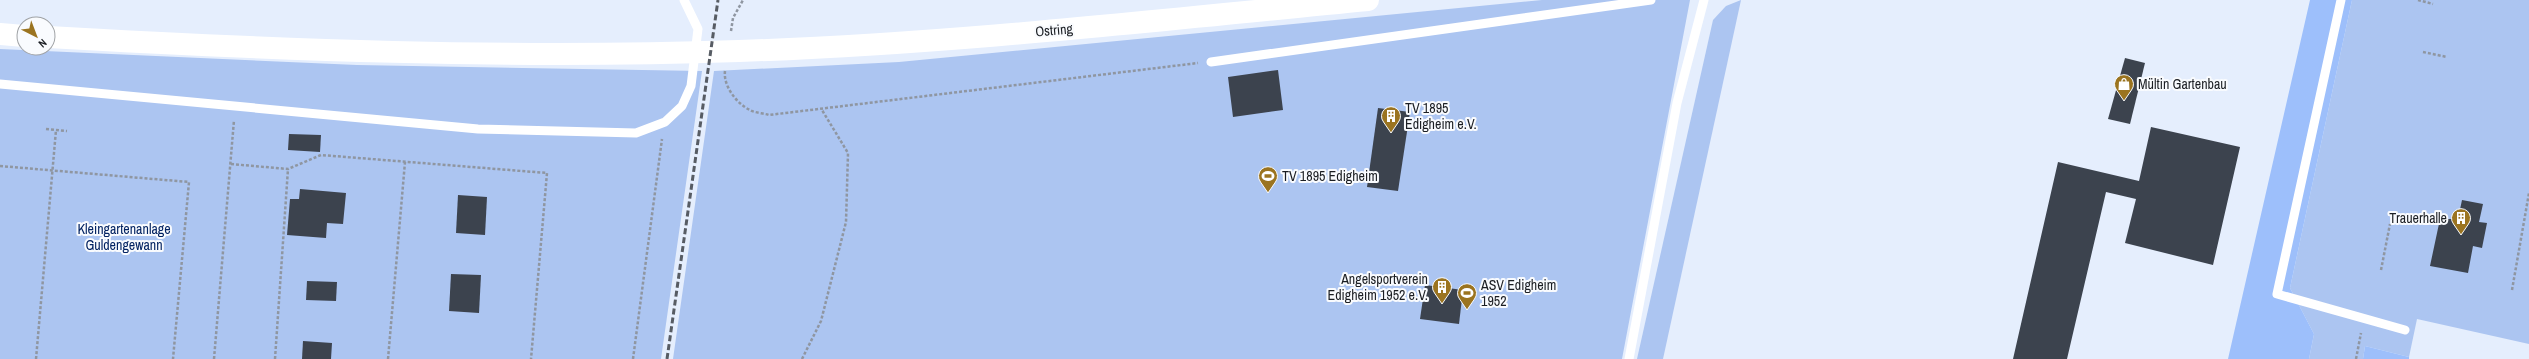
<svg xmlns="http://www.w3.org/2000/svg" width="2529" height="359" font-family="'Archivo Narrow',sans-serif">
  <rect width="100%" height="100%" fill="#e5eefd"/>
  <g fill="#acc5f1">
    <path d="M1542,0H1690L1622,359H673L714,71L899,62Z"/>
    <path d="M1741,0L1663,359H1637L1713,20L1726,6Z"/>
    <path d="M2352,0H2529V344L2417,319L2409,357L2365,346L2363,359H2309L2314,334L2290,288Z"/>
    <path d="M0,49L357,65L702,71L661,359H0Z"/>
  </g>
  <g fill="#9dbffb">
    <path d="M2310,0H2352L2290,288L2314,334L2309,359H2228Z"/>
    <path d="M2365,346L2409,357V359H2363Z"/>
  </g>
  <g fill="#3c434e">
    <path d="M2125,58L2145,63L2130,124L2108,119Z"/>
    <path d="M1278,70L1283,110L1233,117L1228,77Z"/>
    <path d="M1378,108L1410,112L1398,191L1367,187Z"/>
    <path d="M2151,127L2240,147L2213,265L2125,243L2136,199L2106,192L2067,359H2013L2058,162L2139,181Z"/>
    <path d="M289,134L321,135L320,152L288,150Z"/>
    <path d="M300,189L346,193L343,224L327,223L326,238L287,235L290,199H299Z"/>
    <path d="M458,195L487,197L485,235L456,233Z"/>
    <path d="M2462,200L2483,204L2479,222L2487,223L2482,248L2473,246L2468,273L2430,266L2440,219H2458Z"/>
    <path d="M451,274L481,275L479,313L449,311Z"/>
    <path d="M307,281L337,282L336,301L306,300Z"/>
    <path d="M1425,285L1463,290L1459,324L1420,319Z"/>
    <path d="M303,341L332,343L331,359H302Z"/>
  </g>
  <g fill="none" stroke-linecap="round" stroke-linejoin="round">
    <g stroke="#8f96a1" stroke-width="2.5" stroke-dasharray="3 2" stroke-linecap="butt">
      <path d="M2418,0L2433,4"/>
      <path d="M731,31L733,18L743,0"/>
      <path d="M2423,52L2447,57"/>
      <path d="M725,71C723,86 737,104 750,110C755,113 763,113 769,115L1198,63"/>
      <path d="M46,129L67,131"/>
      <path d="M231,164L288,169L321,155L547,173L531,359"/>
      <path d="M0,166L189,182L173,359"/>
      <path d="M2381,270L2390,224"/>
      <path d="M2512,290L2529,193"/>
      <path d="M36,359L56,130"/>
      <path d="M214,359L234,120"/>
      <path d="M275,359L288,169"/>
      <path d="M388,359L405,162"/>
      <path d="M633,359L662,139"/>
      <path d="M802,359L821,321L846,222L848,153L822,110"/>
      <path d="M2356,359L2361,333"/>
    </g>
    <g stroke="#fff" stroke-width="9">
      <path d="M2341,0L2277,294L2405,330"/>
      <path d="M1211,62L1651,0"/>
      <path d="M0,84L478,129L636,133L665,122L682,106L691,86L698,29L684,0"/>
      <path d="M1629,359L1677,103L1704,0"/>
    </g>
    <g stroke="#fff" stroke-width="22">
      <path d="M0,34L24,36"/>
      <path d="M48,37C278,50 508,59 739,51C949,44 1159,20 1368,0"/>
    </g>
    <path stroke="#575c64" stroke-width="3" stroke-dasharray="6 3" stroke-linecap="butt" d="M667,359L718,0"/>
  </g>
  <defs>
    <symbol id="shop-pin" viewBox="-11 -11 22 30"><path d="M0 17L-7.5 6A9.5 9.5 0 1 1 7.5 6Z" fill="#9b7420" stroke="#f9fbfe"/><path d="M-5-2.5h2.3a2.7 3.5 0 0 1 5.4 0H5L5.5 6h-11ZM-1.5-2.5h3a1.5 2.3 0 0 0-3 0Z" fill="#fff"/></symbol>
    <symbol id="building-pin" viewBox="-11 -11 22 30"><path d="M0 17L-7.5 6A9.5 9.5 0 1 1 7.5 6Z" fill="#9b7420" stroke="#f9fbfe"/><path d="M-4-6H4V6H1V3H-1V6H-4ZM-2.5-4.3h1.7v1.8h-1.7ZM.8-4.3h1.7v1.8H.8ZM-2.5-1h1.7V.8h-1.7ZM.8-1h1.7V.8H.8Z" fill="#fff"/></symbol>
    <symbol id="stadium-pin" viewBox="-11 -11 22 30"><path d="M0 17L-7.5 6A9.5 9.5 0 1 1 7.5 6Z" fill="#9b7420" stroke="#f9fbfe"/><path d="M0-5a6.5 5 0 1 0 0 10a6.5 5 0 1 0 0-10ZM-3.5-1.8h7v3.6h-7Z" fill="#fff"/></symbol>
  </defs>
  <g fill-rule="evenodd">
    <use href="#shop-pin" x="2113" y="73" width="22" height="30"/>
    <use href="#building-pin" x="1380" y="105" width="22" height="30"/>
    <use href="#stadium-pin" x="1257" y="165" width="22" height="30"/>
    <use href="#building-pin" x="2450" y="207" width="22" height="30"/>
    <use href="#building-pin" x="1431" y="276" width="22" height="30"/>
    <use href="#stadium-pin" x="1456" y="282" width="22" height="30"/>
  </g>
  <g text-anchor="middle" stroke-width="4" stroke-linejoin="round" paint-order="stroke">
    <g font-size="14" fill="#1b1e23" stroke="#f9fbfe">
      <text transform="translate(1054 30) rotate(-5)" y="5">Ostring</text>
    </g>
    <g font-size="14" fill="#1b1e23" stroke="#f9fbfe" text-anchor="start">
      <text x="2138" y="89">Mültin Gartenbau</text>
      <text x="1405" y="113">TV 1895<tspan x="1405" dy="16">Edigheim e.V.</tspan></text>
      <text x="1282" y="181">TV 1895 Edigheim</text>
      <text x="2447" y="223" text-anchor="end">Trauerhalle</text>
      <text x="1428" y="284" text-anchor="end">Angelsportverein<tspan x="1428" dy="16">Edigheim 1952 e.V.</tspan></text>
      <text x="1481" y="290">ASV Edigheim<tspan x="1481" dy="16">1952</tspan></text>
    </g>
    <g font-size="14" fill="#032362" stroke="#f9fbfe">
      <text x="124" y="234">Kleingartenanlage<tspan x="124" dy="16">Guldengewann</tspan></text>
    </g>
  </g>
  <g transform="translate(36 36) rotate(138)"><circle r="19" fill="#f9fbfe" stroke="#a0a3a6"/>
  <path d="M0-3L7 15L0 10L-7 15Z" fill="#9b7420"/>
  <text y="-6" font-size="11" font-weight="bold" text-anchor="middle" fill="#1b1e23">N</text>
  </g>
</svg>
